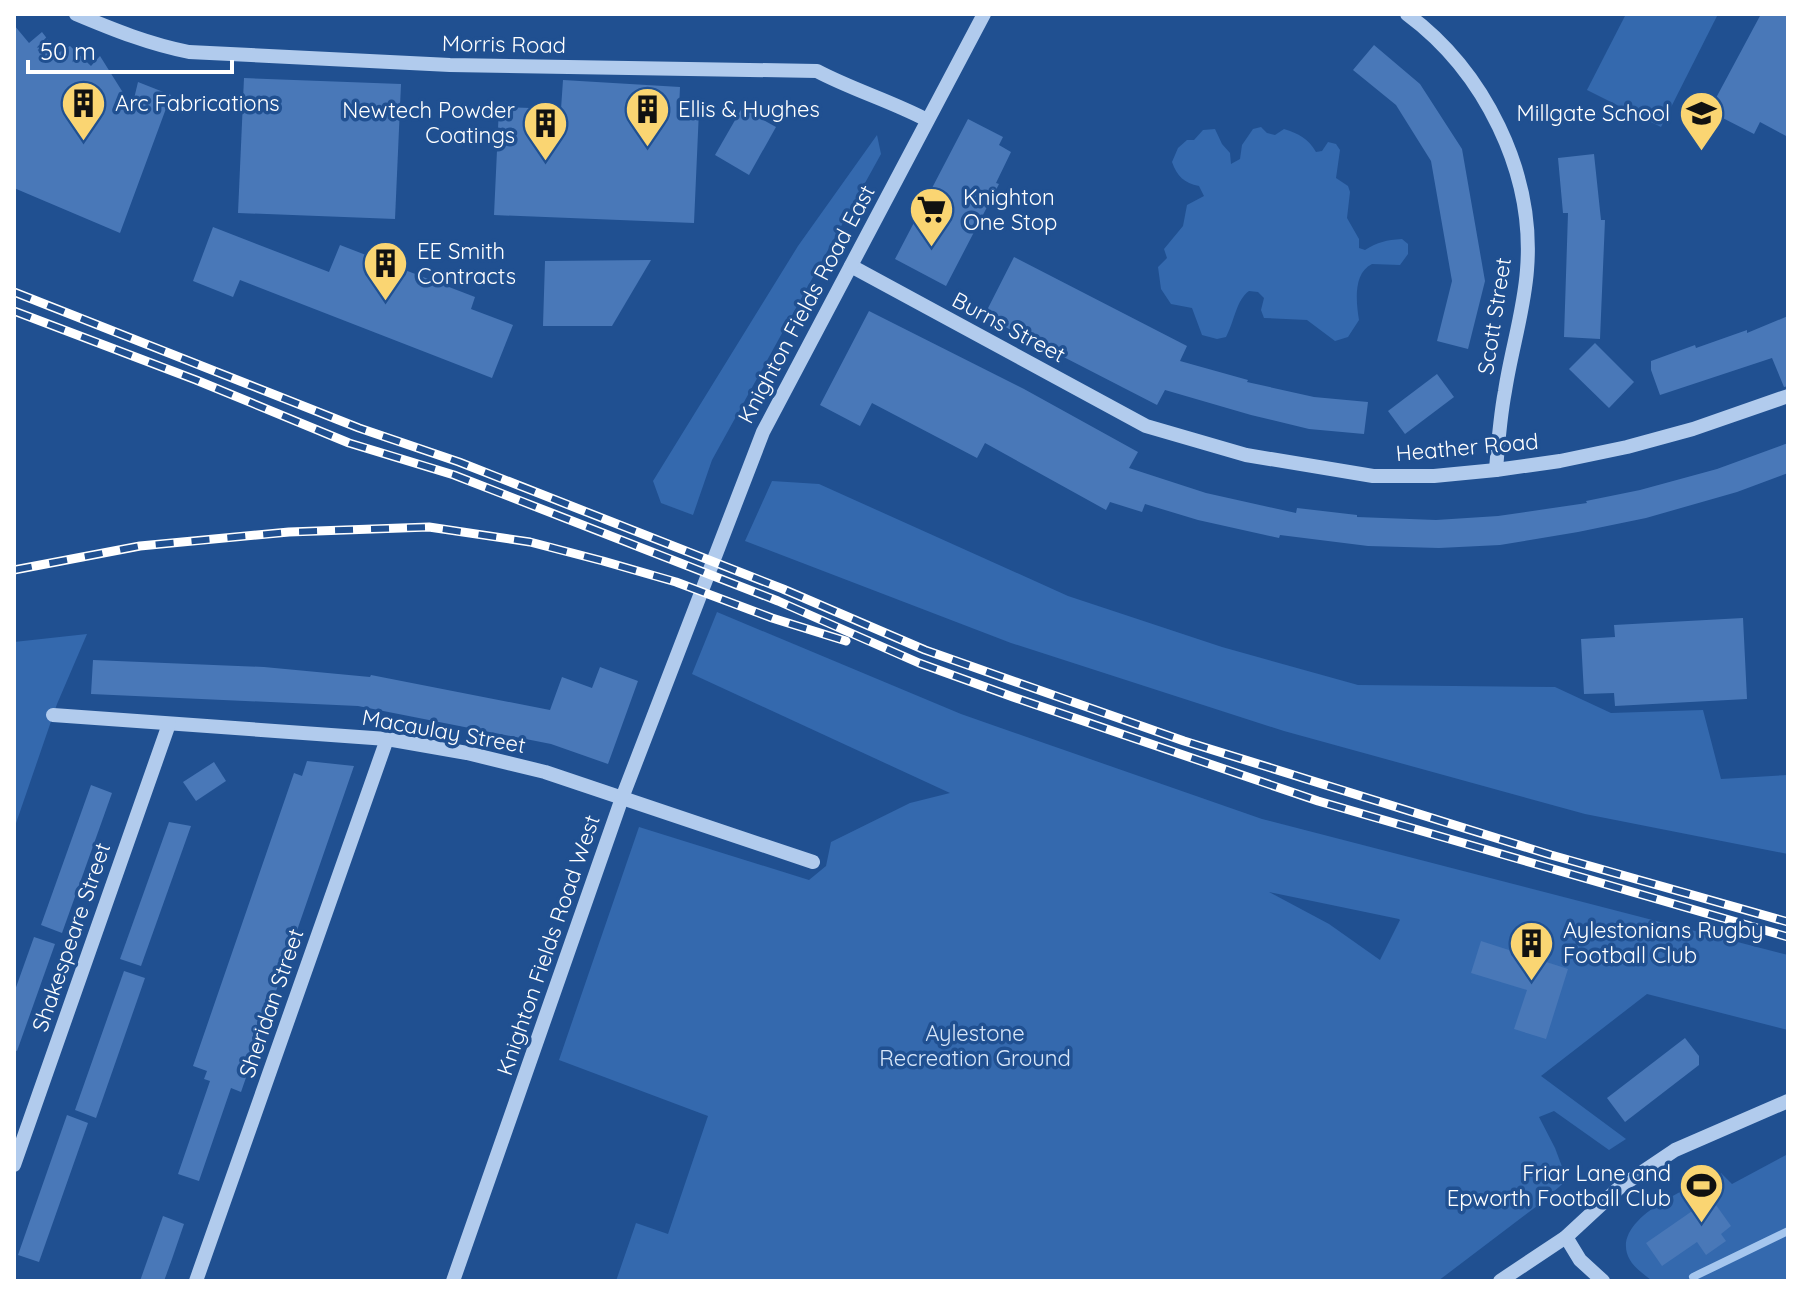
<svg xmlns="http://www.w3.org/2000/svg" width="1802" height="1295" font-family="Quicksand,sans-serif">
  <rect width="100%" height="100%" fill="#205091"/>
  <g fill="#3469ae" fill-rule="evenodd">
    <path d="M1626,14H1718L1661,127L1587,90Z"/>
    <path d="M1261,127L1267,133L1275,135L1284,129C1299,134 1308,138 1316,152L1322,151L1328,142L1336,144L1340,150L1336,178L1348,186L1350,192L1347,218L1359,239V248L1365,250C1378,242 1386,240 1402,239L1408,244V254L1400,265L1372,264C1353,273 1356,302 1359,320L1348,337L1335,341L1307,320L1264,318L1261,310L1264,298L1258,292L1249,291C1236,300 1234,323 1226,337L1217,339L1202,335L1192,308L1171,304L1161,289L1158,267L1167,258L1164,249L1183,226L1187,205L1204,196L1199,186C1184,183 1177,176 1172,162L1178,148L1187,140H1194L1203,130L1215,129L1222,144L1230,153L1231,164L1240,159L1242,145L1253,129Z"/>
    <path d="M877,135L881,154L712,460L693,515L661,503L653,481L798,246Z"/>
    <path d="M772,481L819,484L1068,596L1222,647L1358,685L1555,687L1611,713L1703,710L1721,779L1788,775V854L1585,814L1284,731L1011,643L745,541Z"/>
    <path d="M717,612L961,714L1262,819L1788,955V1030L1647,994L1541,1076L1626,1139L1609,1150L1554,1111L1539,1117L1555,1148L1567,1180L1537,1206L1438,1281H616L636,1223L668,1234L708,1116L559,1060L639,827L809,880L826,866L831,842L910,803L950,793L692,674ZM1269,892L1399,919L1400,920L1380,960L1329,924Z"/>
    <path d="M87,634L57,704L14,829V642Z"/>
    <path d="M1788,1154V1281H1653C1645,1276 1634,1267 1630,1260C1606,1219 1695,1185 1721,1173L1732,1184Z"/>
  </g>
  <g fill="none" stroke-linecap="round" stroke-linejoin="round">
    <path stroke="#a5c6ee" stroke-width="8" d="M1693,1277L1788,1231"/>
  </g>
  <g fill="#4978b8">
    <path d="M1761,14H1788V137L1760,122L1754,134L1709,111Z"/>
    <path d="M14,25L29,43L42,32L58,53L70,46L91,66L100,56L132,107L138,82L171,95L120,233L14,188Z"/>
    <path d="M1374,45L1420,84L1462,149L1485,281L1468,349L1437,341L1452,281L1431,161L1396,105L1353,70Z"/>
    <path d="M244,78L401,84L395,219L238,213Z"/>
    <path d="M563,80L680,87L679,109L699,110L694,223L494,215L499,107L561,109Z"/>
    <path d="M742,108L776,127L749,175L715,155Z"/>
    <path d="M968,119L1003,137L999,145L1011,152L996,183L999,184L946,286L895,259Z"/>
    <path d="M1594,154L1601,220H1605L1600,339L1564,337L1568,213H1563L1558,158Z"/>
    <path d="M213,227L329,272L340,245L475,297L471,309L513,325L492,378L240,280L233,297L193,281Z"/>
    <path d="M1014,257L1187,346L1180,361L1248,380L1247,382L1314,397L1368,402L1364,434L1309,429L1251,415L1165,390L1157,405L984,316Z"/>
    <path d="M651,260L612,326H543L545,261Z"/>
    <path d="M869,311L1024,389L1138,452L1129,468L1206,493L1296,513L1297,508L1357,515V517L1436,520L1498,516L1587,503L1586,501L1640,490L1717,469L1788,443V473L1737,492L1646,518L1578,532L1500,545L1439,548L1368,546L1280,535L1279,538L1198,520L1145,504L1142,512L1110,502L1106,510L985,443L977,458L872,403L860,426L820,405Z"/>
    <path d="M1788,316V386L1784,387L1772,358L1660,395L1651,370V361L1695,345L1696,348L1747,330V333Z"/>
    <path d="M1595,343L1634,382L1609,408L1569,369Z"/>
    <path d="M1437,374L1454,397L1405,434L1388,411Z"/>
    <path d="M1743,618L1747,699L1615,706L1614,693L1584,694L1581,639L1615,637L1614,625Z"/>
    <path d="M93,660L264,667L370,677L371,675L550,710L562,677L592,688L600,667L638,681L608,764L551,744L358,706L91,694Z"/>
    <path d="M307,761L354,766L241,1092L231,1088L199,1181L178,1174L210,1081L204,1079L207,1071L193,1066L294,773L302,776Z"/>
    <path d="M214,762L226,781L196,801L183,782Z"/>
    <path d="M91,785L112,793L62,933L41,925Z"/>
    <path d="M169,822L191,826L141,966L120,959Z"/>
    <path d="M34,937L55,944L17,1051L14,1050V993Z"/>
    <path d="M1481,941L1568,969L1546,1039L1514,1029L1527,990L1471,973Z"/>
    <path d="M124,971L145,978L96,1118L75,1110Z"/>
    <path d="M1685,1038L1699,1056V1065L1625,1122L1607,1098Z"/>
    <path d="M67,1115L88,1123L39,1262L18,1255Z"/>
    <path d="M1711,1198L1731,1226L1721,1234L1726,1241L1706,1255L1697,1242L1662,1266L1646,1243Z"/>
    <path d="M163,1216L184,1224L172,1259L164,1281H140Z"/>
  </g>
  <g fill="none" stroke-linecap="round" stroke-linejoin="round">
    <g stroke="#b1cbed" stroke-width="14">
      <path d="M76,14C114,30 149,44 189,52L450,65L817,71C853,90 891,101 927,120"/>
      <path d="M1407,14C1484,71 1535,172 1527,270C1524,311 1511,351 1505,391C1500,417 1498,444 1496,470"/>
      <path d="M851,266L1146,426L1246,455L1373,476H1434L1496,470L1560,461L1627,447L1693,429L1788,396"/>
      <path d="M53,715L387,739L467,753L545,772L813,862"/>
      <path d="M14,1165L169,724"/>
      <path d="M1566,1237L1580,1260L1603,1281"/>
      <path d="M196,1281L387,739"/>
      <path d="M453,1281L622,798L763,432L984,14"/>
      <path d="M1500,1281L1566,1237L1620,1187L1675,1150L1788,1101"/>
    </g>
    <defs>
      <g id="rail">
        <path d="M14,292L359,428L459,462L783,589L925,650L1184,741L1551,855L1788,922"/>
        <path d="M14,311L196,380L349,443L454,475L778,601L919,663L1013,697L1318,801L1788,937"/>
        <path d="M14,570L140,546L289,532L429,527L530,542L603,561L676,582L772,618L846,641"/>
      </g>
    </defs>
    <use href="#rail" stroke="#fff" stroke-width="9"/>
    <use href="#rail" stroke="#205091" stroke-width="6" stroke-dasharray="18" stroke-linecap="butt"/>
  </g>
  <defs>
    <symbol id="building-pin" viewBox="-11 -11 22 30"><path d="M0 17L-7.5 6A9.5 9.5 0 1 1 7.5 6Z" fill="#fad572" stroke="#205091"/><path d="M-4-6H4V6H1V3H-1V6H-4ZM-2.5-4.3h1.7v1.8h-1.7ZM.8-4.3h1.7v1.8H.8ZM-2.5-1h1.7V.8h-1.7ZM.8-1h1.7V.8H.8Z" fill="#111"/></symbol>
    <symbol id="school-pin" viewBox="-11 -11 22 30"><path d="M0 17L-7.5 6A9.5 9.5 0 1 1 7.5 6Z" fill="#fad572" stroke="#205091"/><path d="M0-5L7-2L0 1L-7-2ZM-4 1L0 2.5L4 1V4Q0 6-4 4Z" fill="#111"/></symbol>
    <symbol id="supermarket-pin" viewBox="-11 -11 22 30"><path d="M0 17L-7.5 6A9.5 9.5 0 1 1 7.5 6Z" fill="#fad572" stroke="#205091"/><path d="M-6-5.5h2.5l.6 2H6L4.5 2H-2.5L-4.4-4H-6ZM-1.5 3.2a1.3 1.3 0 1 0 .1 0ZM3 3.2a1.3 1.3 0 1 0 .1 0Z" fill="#111"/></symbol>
    <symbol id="stadium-pin" viewBox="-11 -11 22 30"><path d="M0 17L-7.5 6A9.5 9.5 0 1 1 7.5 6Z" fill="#fad572" stroke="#205091"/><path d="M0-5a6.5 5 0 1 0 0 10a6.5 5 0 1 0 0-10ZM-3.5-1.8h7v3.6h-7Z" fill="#111"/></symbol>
  </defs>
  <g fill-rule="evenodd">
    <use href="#building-pin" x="58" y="78" width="51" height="69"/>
    <use href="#building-pin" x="622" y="84" width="51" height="69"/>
    <use href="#school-pin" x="1676" y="88" width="51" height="69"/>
    <use href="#building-pin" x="520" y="98" width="51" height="69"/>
    <use href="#supermarket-pin" x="906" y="184" width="51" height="69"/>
    <use href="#building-pin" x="360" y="238" width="51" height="69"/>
    <use href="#building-pin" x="1506" y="918" width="51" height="69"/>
    <use href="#stadium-pin" x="1676" y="1160" width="51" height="69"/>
  </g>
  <g text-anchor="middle" stroke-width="7" stroke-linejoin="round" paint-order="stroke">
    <g font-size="22" fill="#fff" stroke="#205091">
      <text transform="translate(504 44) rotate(1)" y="8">Morris Road</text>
      <text transform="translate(806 304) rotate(-62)" y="8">Knighton Fields Road East</text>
      <text transform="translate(1494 316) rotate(-81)" y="8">Scott Street</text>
      <text transform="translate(1009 327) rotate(28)" y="8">Burns Street</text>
      <text transform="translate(1467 447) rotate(-5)" y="8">Heather Road</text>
      <text transform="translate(444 731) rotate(10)" y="8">Macaulay Street</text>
      <text transform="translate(71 937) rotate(-71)" y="8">Shakespeare Street</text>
      <text transform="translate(548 945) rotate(-71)" y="8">Knighton Fields Road West</text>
      <text transform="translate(271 1003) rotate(-71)" y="8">Sheridan Street</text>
    </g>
    <g font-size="22" fill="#fff" stroke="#205091" text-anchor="start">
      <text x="115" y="111">Arc Fabrications</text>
      <text x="678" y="117">Ellis &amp; Hughes</text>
      <text x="515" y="118" text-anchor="end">Newtech Powder<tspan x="515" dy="25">Coatings</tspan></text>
      <text x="1670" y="121" text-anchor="end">Millgate School</text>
      <text x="963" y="205">Knighton<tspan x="963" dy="25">One Stop</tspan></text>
      <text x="417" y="259">EE Smith<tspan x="417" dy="25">Contracts</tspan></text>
      <text x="1563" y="938">Aylestonians Rugby<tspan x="1563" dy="25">Football Club</tspan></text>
      <text x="1671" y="1181" text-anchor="end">Friar Lane and<tspan x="1671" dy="25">Epworth Football Club</tspan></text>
    </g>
    <g font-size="22" fill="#d7e6f9" stroke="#205091">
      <text x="975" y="1041">Aylestone<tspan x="975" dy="25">Recreation Ground</tspan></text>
    </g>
  </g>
  <rect width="1802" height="1295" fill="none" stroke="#ffffff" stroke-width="32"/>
  <path d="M28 60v12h204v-12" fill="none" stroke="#ffffff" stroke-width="4"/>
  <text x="40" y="60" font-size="24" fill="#ffffff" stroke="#205091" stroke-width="6" paint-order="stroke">50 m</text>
</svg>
